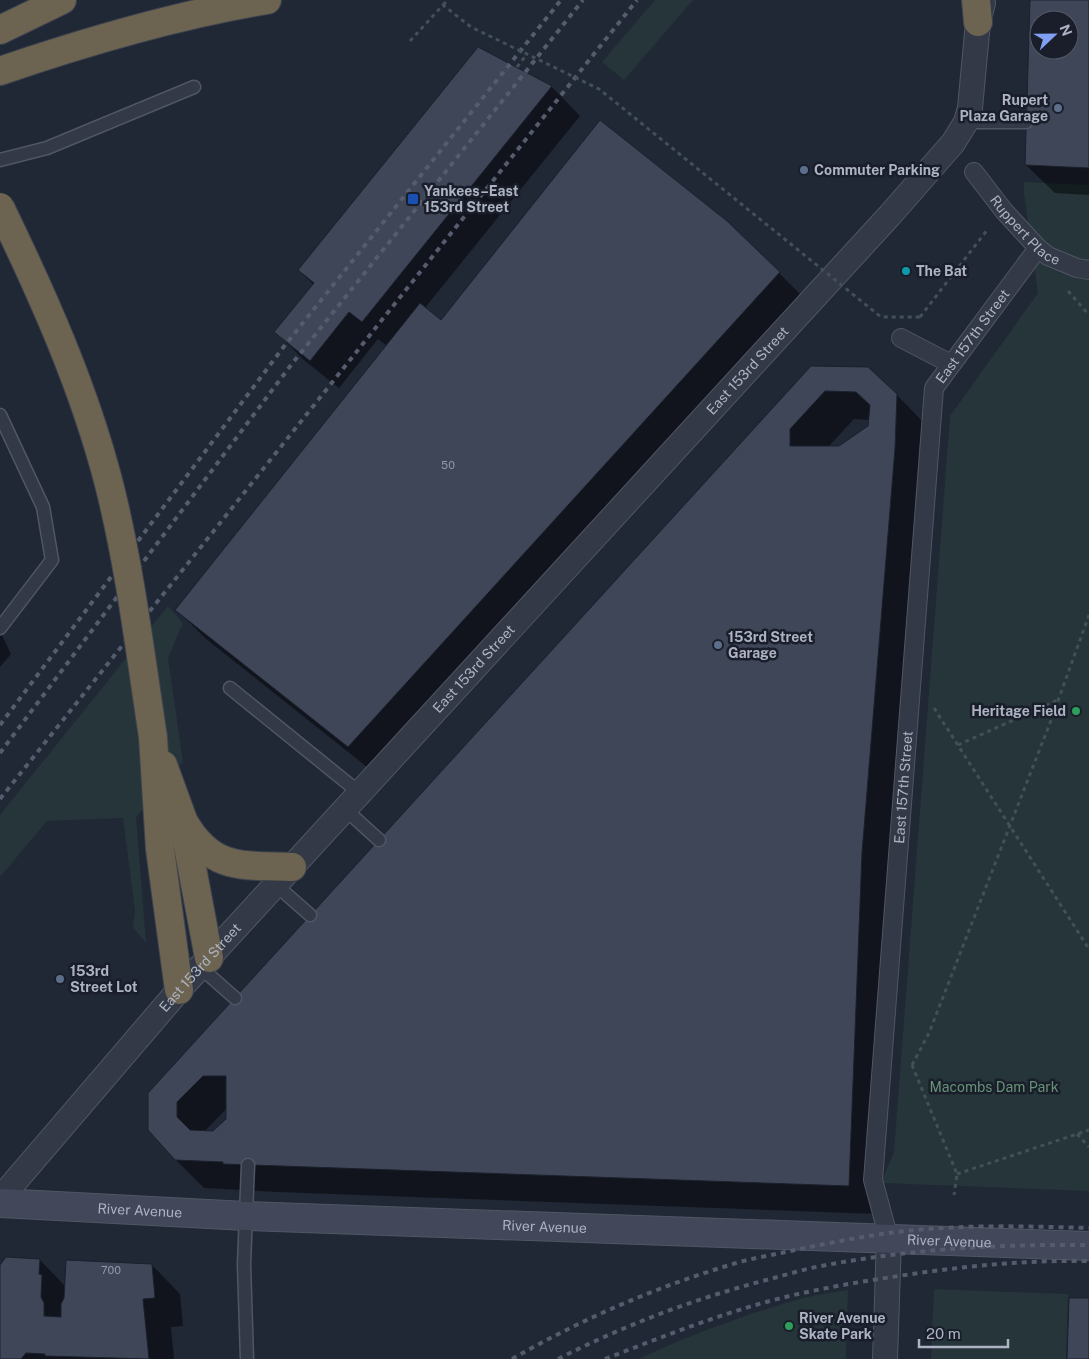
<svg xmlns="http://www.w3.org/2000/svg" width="1089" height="1359" font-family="'Public Sans',sans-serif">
  <rect width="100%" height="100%" fill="#202735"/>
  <g fill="#253539">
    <path d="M655,0H693L624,80L602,62Z"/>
    <path d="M1024,182L1089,185V1191L881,1183L894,1152L950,416L1038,293L1024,194Z"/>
    <path d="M168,606L183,623L168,658L183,762L136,817L146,943L133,927L135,911L123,818L47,821L0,877V815Z"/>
    <path d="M934,1289L1068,1294L1066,1359H931Z"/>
    <path d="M848,1290L846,1359H638C692,1334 749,1313 807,1297C820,1294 835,1292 848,1290Z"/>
  </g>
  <g fill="#0007" fill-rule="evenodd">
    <path d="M1032,0H1089V195L1055,193L1026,165ZM1039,20H1069V50H1039Z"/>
    <path d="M478,48L552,87L580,116L424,309L441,322L779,273L807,301L377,775L205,638L177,610L387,346L378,339L339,388L304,360L276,332L314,285L299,270Z"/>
    <path d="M811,368L897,395L925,424L877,1214L277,1192L204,1188L175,1159L149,1129ZM854,419L870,420L869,427L839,447H828ZM227,1108V1119L214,1132H204Z"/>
    <path d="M0,631L11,654L0,667Z"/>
    <path d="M40,1260L66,1287L152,1265L180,1294L183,1326L171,1327L174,1359H0V1267Z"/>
  </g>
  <g fill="#3e4658" stroke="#1b202c" fill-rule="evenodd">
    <path d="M1030,0H1089V168L1025,165ZM1039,20H1069V50H1039Z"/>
    <path d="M478,47L552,86L362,322L349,312L310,361L274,332L314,283L298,270Z"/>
    <path d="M600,120L727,221L780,272L348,747L175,610L420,303L441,320Z"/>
    <path d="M811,366L868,367L897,394L895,449L862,853L849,1186L223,1164V1162L175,1160L148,1130V1093ZM825,391L856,392L870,405L868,426L839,446H790V429ZM203,1076H226V1119L213,1131L190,1130L177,1117V1102Z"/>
    <path d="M6,1257L40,1259L39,1274L42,1275L41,1297L44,1303V1316L61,1317V1304L64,1298L66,1260L152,1264L155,1298L143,1299L149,1359L45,1356V1354L26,1353L21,1359H0V1265Z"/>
    <path d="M1069,1298H1089V1359H1067Z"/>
  </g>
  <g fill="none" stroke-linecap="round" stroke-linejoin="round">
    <defs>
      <g id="service">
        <path d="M966,122H1026"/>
        <path d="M0,160L47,148L194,87"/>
        <path d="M0,415L43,507L52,560L0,628"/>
        <path d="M230,688L361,794"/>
        <path d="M346,810L379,840"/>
        <path d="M276,885L310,915"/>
        <path d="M201,968L235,998"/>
        <path d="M247,1359L244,1264L248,1165"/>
      </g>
      <g id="pedestrian">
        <path id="s1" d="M974,172L1004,211L1038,248L1048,256L1077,268L1089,270"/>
        <path d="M901,338L951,364"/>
        <path id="s2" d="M889,1239L873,1180L934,388L1038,248"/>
      </g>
      <g id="minor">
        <path id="s3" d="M0,1199L179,990L890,215L953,143L966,122L970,108L978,22L983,3"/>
        <path d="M885,1359L889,1239"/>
      </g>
      <g id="secondary">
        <path id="s4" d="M0,1203L246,1216L1089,1246"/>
      </g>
      <g id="motorway">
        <path d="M976,0L978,22"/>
        <path d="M0,30L62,0"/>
        <path d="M0,71C88,41 176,15 267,0"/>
        <path d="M153,737L160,849L179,990"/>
        <path d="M163,765L183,820L209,958"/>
        <path d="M185,824C213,871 243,865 292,867"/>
      </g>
    </defs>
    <use href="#service" stroke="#515664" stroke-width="15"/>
    <use href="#pedestrian" stroke="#515664" stroke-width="20"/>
    <use href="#minor" stroke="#515664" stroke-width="26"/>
    <use href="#secondary" stroke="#515664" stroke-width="30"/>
    <use href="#motorway" stroke="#3e4350" stroke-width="30"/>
    <g stroke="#415156" stroke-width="3" stroke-dasharray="4 4" stroke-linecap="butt">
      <path d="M443,5L448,0"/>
      <path d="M517,67L527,54"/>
      <path d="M1068,291L1089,315"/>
      <path d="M920,317L988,229"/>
      <path d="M934,708L1089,949"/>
      <path d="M958,745L1058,700"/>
      <path d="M912,1065L929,1033L1050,723L1089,615"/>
      <path d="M912,1065L957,1174L954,1195"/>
      <path d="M1077,1134L1089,1147"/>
      <path d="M957,1174L1089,1130"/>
    </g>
    <use href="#service" stroke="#333946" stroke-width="12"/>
    <use href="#pedestrian" stroke="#333946" stroke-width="18"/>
    <use href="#minor" stroke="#333946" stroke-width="24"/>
    <use href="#secondary" stroke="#424759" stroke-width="28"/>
    <use href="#motorway" stroke="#6c6451" stroke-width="28"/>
    <g stroke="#555c6d" stroke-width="4" stroke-dasharray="5 5" stroke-linecap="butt">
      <path d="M0,725L282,349L561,0"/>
      <path d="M0,753L291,365L583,0"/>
      <path d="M0,799L637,0"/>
      <path d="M512,1359C582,1319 656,1287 733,1264C749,1259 766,1256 781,1253C814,1246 848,1239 882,1234C950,1224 1020,1226 1089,1228"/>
      <path d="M558,1359C627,1324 699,1297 774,1278C789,1274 805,1269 821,1266C910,1249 999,1244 1089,1245"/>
      <path d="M605,1359C654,1340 702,1321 752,1306C806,1290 863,1281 919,1273C976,1265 1031,1260 1089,1261"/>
    </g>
    <defs>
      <path id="motorway-bridge" d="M0,207C43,296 84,387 109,484C130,567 140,652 153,737"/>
    </defs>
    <use href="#motorway-bridge" stroke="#3e4350" stroke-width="30" stroke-linecap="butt"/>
    <path stroke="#415156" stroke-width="3" stroke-dasharray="4 4" stroke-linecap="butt" d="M410,41L443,5L471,27L599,89L881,317H920"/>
    <use href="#motorway-bridge" stroke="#6c6451" stroke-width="28"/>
  </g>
  <g fill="#5c6f8a" stroke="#191e2a" stroke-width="2">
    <circle cx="1058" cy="108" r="5"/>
    <circle cx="804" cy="170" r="5"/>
    <circle cx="718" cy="645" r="5"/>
    <circle cx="60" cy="979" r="5"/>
  </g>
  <rect fill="#1a4fb4" stroke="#191e2a" stroke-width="2" x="407" y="193" width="12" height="12" rx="2.5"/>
  <circle fill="#0f9aa8" stroke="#191e2a" stroke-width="2" cx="906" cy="271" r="5"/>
  <g fill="#2e9e5b" stroke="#191e2a" stroke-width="2">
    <circle cx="1076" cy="711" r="5"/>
    <circle cx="789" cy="1326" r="5"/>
  </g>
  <g text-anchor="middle" stroke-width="5" stroke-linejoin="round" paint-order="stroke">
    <g font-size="11" fill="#9198a8">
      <text x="448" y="469">50</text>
      <text x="111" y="1274">700</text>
    </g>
    <g font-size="14" font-weight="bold" fill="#adb3c3" stroke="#191e2a" text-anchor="start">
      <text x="1048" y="105" text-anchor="end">Rupert<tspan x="1048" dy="16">Plaza Garage</tspan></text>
      <text x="814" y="175">Commuter Parking</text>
      <text x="424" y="196">Yankees–East<tspan x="424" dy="16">153rd Street</tspan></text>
      <text x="916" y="276">The Bat</text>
      <text x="728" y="642">153rd Street<tspan x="728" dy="16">Garage</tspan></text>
      <text x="1066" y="716" text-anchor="end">Heritage Field</text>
      <text x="70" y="976">153rd<tspan x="70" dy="16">Street Lot</tspan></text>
      <text x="799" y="1323">River Avenue<tspan x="799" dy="16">Skate Park</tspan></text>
    </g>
    <g font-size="14" fill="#adb3c3" stroke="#191e2a">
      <text dy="5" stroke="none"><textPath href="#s1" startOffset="78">Ruppert Place</textPath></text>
      <text dy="5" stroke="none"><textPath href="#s2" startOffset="920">East 157th Street</textPath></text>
      <text dy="5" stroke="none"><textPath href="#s3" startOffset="1116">East 153rd Street</textPath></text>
      <text dy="5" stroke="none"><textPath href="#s3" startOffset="711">East 153rd Street</textPath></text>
      <text dy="5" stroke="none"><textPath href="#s2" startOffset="455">East 157th Street</textPath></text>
      <text dy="5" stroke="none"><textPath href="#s3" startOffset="306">East 153rd Street</textPath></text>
      <text dy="5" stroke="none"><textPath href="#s4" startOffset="140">River Avenue</textPath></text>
      <text dy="5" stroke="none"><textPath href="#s4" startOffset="545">River Avenue</textPath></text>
      <text dy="5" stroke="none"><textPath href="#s4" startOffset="950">River Avenue</textPath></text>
    </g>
    <g font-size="14" fill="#669276" stroke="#191e2a">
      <text x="994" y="1092">Macombs Dam Park</text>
    </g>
  </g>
  <g transform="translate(1054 35) rotate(68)"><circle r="24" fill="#191e2a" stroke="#545a67"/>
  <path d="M0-4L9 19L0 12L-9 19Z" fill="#82a0f3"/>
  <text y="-8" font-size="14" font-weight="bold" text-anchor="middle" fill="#adb3c3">N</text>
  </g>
  <path d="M919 1339v8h89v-8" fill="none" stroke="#adb3c3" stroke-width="2.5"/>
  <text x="926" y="1339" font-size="15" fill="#adb3c3" stroke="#191e2a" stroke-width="4" paint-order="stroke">20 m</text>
</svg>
